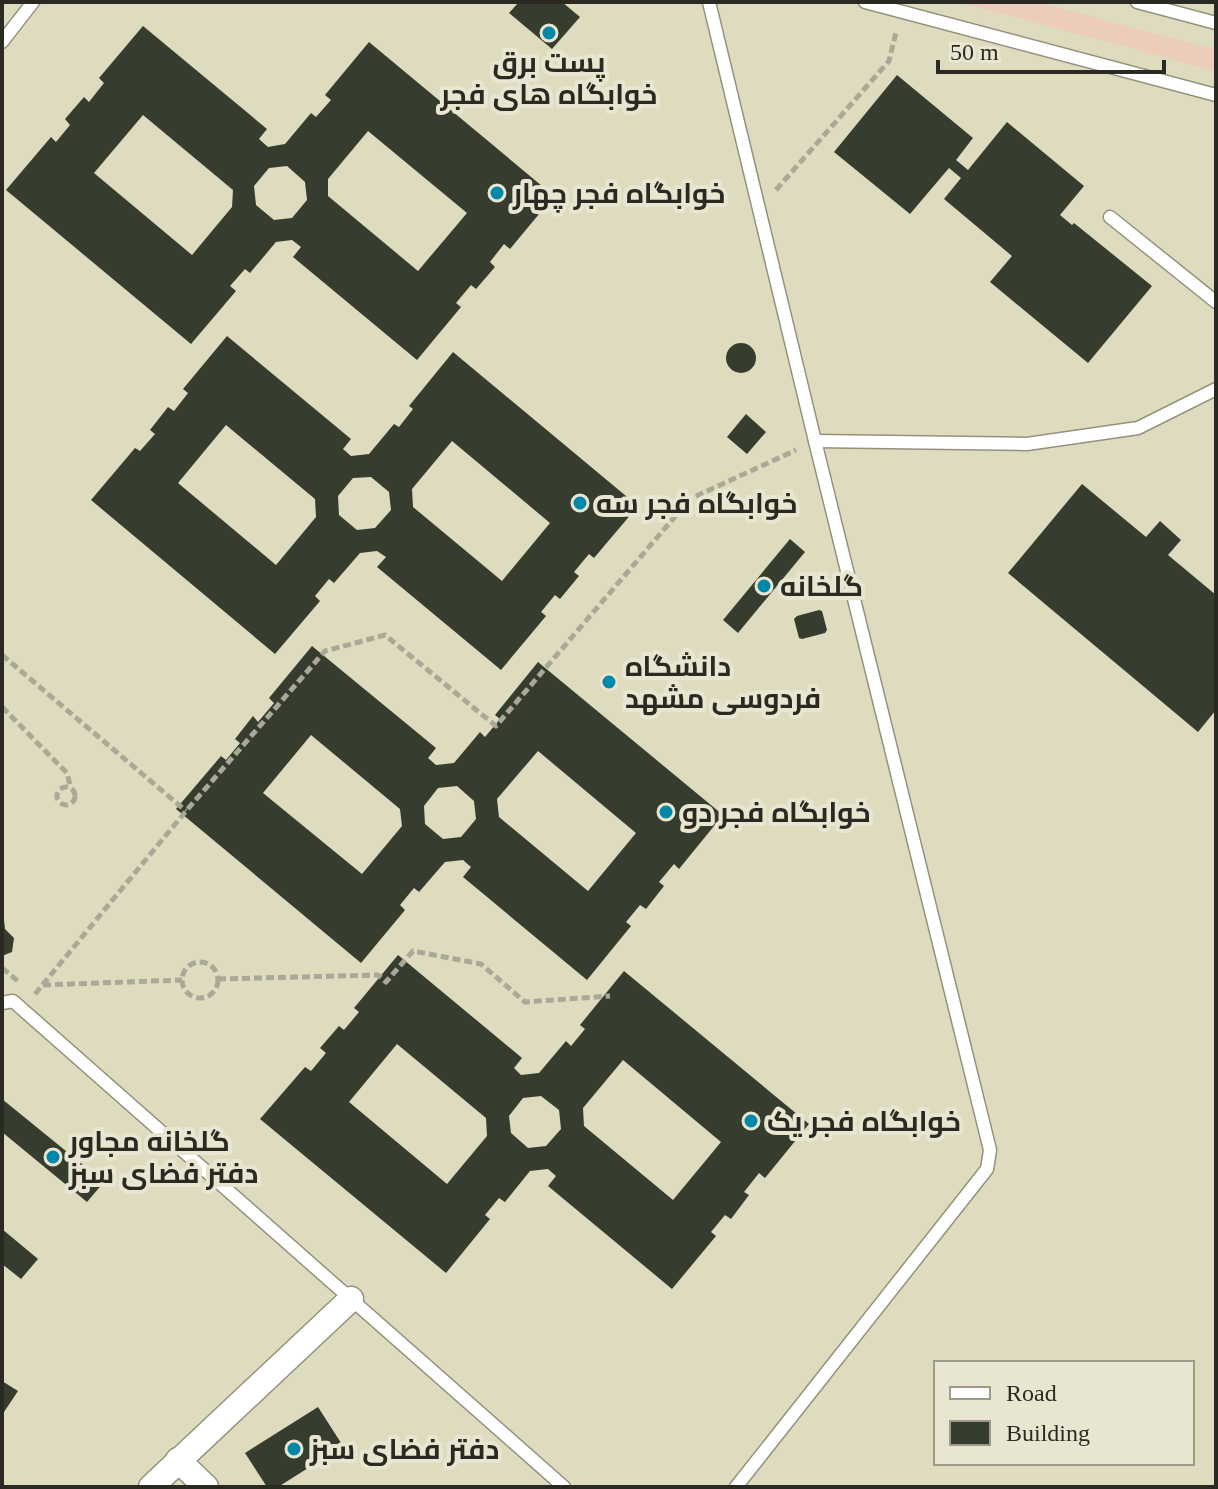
<svg xmlns="http://www.w3.org/2000/svg" width="1218" height="1489" font-family="'Times New Roman',Cairo,serif">
  <rect width="100%" height="100%" fill="#e8e6d1"/>
  <path fill="#dedbbf" fill-rule="evenodd" d="M2,2H1216V1487H2ZM936,1363H1192V1463H936Z"/>
  <path fill="#ebcdba" d="M959,2H1037L1216,50V71Z"/>
  <g fill="#363d2e" fill-rule="evenodd">
    <path d="M519,2H562L580,17L552,49L509,13Z"/>
    <path d="M143,26L267,129L259,139L268,147L285,144L311,113L316,117L331,100L325,95L369,42L554,196L510,249L504,244L490,262L495,267L476,289L471,285L456,303L461,307L417,360L293,257L301,247L292,240L276,242L250,273L245,269L230,286L236,291L191,344L6,190L51,137L56,142L70,125L65,119L84,97L89,102L104,83L99,78ZM143,115L233,190L232,207L192,255L94,173ZM368,131L467,213L418,271L328,196V179ZM287,166L305,182L307,200L292,218L274,220L256,205L254,186L269,168Z"/>
    <path d="M897,75L973,138L956,160L968,170L1007,122L1084,186L1060,215L1072,225L1074,223L1152,286L1088,363L990,282L1012,256L944,199L961,178L949,168L910,214L834,152Z"/>
    <path d="M227,336L351,439L343,449L351,456L369,454L394,424L399,427L413,409L409,406L453,352L638,506L594,558L589,554L574,572L579,576L560,599L555,595L541,612L546,616L501,670L377,567L386,557L377,551L360,553L334,583L329,579L315,596L320,601L275,654L91,500L135,448L140,451L155,434L150,430L168,407L174,411L188,393L183,389ZM226,425L315,499L316,517L276,565L178,483ZM452,441L550,523L502,581L413,507L412,489ZM371,477L389,492L391,510L375,528L357,530L339,515L338,496L353,478Z"/>
    <circle cx="741" cy="358" r="15"/>
    <path d="M746,414L766,432L747,454L727,437Z"/>
    <path d="M1082,484L1146,537L1160,521L1181,540L1168,555L1216,595V710L1198,732L1008,573Z"/>
    <path d="M790,539L805,552L738,633L723,620Z"/>
    <path d="M819,610L822,611L827,630L825,633L802,639L799,638L794,619L797,616Z"/>
    <path d="M312,646L436,748L428,758L436,765L454,763L480,732L485,737L500,719L495,715L538,662L723,815L679,869L674,864L659,882L664,886L646,909L640,905L626,922L631,926L587,980L463,877L471,867L463,860L445,862L419,892L414,888L400,905L405,910L361,963L176,809L221,756L226,760L240,743L235,739L253,716L258,722L274,703L269,698ZM311,735L400,809L402,826L362,874L263,793ZM538,751L636,833L588,891L499,817L497,799ZM457,786L474,801L476,819L461,837L443,839L425,824L424,806L438,788Z"/>
    <path d="M2,920H4L5,929L14,938L12,952L2,956Z"/>
    <path d="M398,955L522,1058L514,1068L521,1075L539,1073L566,1041L571,1046L585,1029L580,1025L624,971L809,1124L765,1178L759,1173L744,1192L749,1195L731,1219L725,1215L711,1232L716,1236L672,1289L548,1186L556,1176L548,1169L530,1171L505,1202L499,1198L485,1215L490,1219L446,1273L260,1119L305,1067L311,1071L326,1053L320,1048L339,1026L344,1030L359,1012L354,1008ZM397,1044L486,1118L487,1136L447,1184L349,1102ZM623,1060L721,1142L673,1200L584,1126L583,1108ZM541,1096L559,1110L561,1129L546,1146L528,1148L511,1133L509,1116L523,1098Z"/>
    <path d="M2,1099L104,1182L87,1202L2,1132Z"/>
    <path d="M2,1229L38,1259L21,1279L2,1264Z"/>
    <path d="M2,1381L18,1391L2,1415Z"/>
    <path d="M318,1407L343,1446L278,1487H267L245,1453Z"/>
  </g>
  <g fill="none" stroke-linecap="round" stroke-linejoin="round">
    <defs>
      <g id="service">
        <path d="M709,2L815,441L990,1150L987,1169L736,1487"/>
        <path d="M865,2L1216,95"/>
        <path d="M1137,2L1216,23"/>
        <path d="M2,42L33,2"/>
        <path d="M1110,217L1216,302"/>
        <path d="M815,441L1027,444L1138,428L1216,389"/>
        <path d="M2,1003L13,1001L564,1487"/>
      </g>
      <g id="minor">
        <path d="M178,1460L206,1487"/>
        <path d="M151,1487L351,1299"/>
      </g>
    </defs>
    <use href="#service" stroke="#94927e" stroke-width="15"/>
    <use href="#minor" stroke="#94927e" stroke-width="27"/>
    <g stroke="#aaa897" stroke-width="5" stroke-dasharray="8 4" stroke-linecap="butt">
      <path d="M776,190L889,61L896,32"/>
      <path d="M2,655L186,811"/>
      <path d="M2,707L67,773L70,785L69,788"/>
      <circle cx="66" cy="796" r="9"/>
      <circle cx="200" cy="980" r="18"/>
      <path d="M2,968L18,981"/>
      <path d="M218,979L378,975L386,982L413,951L481,964L525,1002L610,996"/>
      <path d="M43,985L182,980"/>
      <path d="M35,994L186,811L325,651L385,635L496,726L690,499L796,450"/>
    </g>
    <use href="#service" stroke="#fff" stroke-width="12"/>
    <use href="#minor" stroke="#fff" stroke-width="24"/>
  </g>
  <g fill="#0187a8" stroke="#e8e6d1" stroke-width="3">
    <circle cx="549" cy="33" r="8"/>
    <circle cx="497" cy="193" r="8"/>
    <circle cx="580" cy="503" r="8"/>
    <circle cx="764" cy="586" r="8"/>
    <circle cx="609" cy="682" r="8"/>
    <circle cx="666" cy="812" r="8"/>
    <circle cx="751" cy="1121" r="8"/>
    <circle cx="53" cy="1157" r="8"/>
    <circle cx="294" cy="1449" r="8"/>
  </g>
  <g text-anchor="middle" stroke-width="8" stroke-linejoin="round" paint-order="stroke">
    <g font-size="28" font-weight="bold" fill="#2b2a22" stroke="#e8e6d1" text-anchor="start">
      <text x="549" y="72" text-anchor="middle">پست برق<tspan x="549" dy="32">خوابگاه های فجر</tspan></text>
      <text x="513" y="203">خوابگاه فجر چهار</text>
      <text x="596" y="513">خوابگاه فجر سه</text>
      <text x="780" y="596">گلخانه</text>
      <text x="625" y="676">دانشگاه<tspan x="625" dy="32">فردوسی مشهد</tspan></text>
      <text x="682" y="822">خوابگاه فجر دو</text>
      <text x="767" y="1131">خوابگاه فجر یک</text>
      <text x="69" y="1151">گلخانه مجاور<tspan x="69" dy="32">دفتر فضای سبز</tspan></text>
      <text x="310" y="1459">دفتر فضای سبز</text>
    </g>
  </g>
  <rect width="1218" height="1489" fill="none" stroke="#2b2a22" stroke-width="8"/>
  <rect x="934" y="1361" width="260" height="104" fill="#e8e6d1" stroke="#9c9b8b" stroke-width="2"/>
  <rect x="950" y="1387" width="40" height="12" fill="#ffffff" stroke="#9c9b8b" stroke-width="2"/>
  <text x="1006" y="1401" font-size="24" fill="#2b2a22">Road</text>
  <rect x="950" y="1421" width="40" height="24" fill="#363d2e" stroke="#9c9b8b" stroke-width="2"/>
  <text x="1006" y="1441" font-size="24" fill="#2b2a22">Building</text>
  <path d="M938 60v12h226v-12" fill="none" stroke="#2b2a22" stroke-width="4"/>
  <text x="950" y="60" font-size="24" fill="#2b2a22" stroke="#e8e6d1" stroke-width="6" paint-order="stroke">50 m</text>
</svg>
